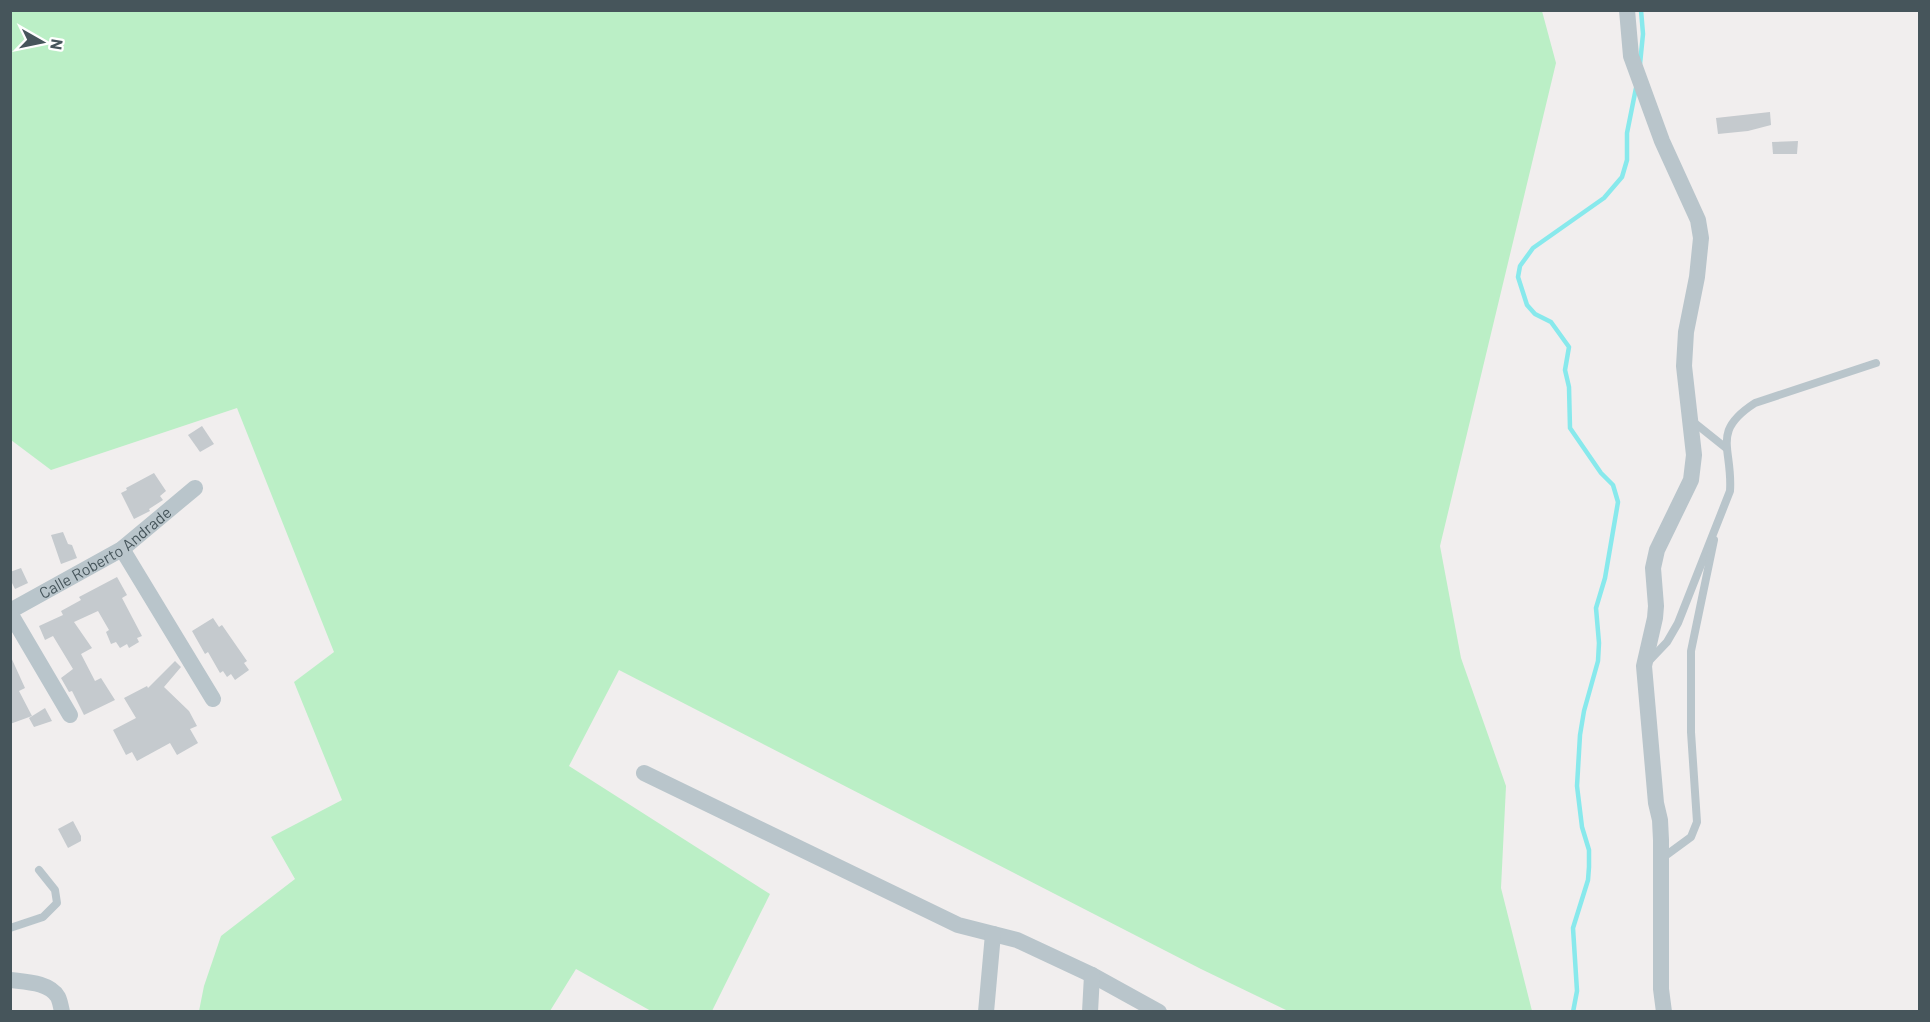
<svg xmlns="http://www.w3.org/2000/svg" width="1930" height="1022" font-family="Barlow,sans-serif">
  <rect width="100%" height="100%" fill="#f1eeee"/>
  <path fill="#bbefc6" d="M10,11H1542L1556,63L1440,546L1461,658L1506,786L1501,888L1532,1011H1288L1201,969L619,670L569,766L770,894L712,1011H651L576,969L550,1011H199L204,986L221,936L295,879L271,837L342,800L294,682L334,652L237,408L51,470L11,440Z"/>
  <g fill="none" stroke-linecap="round" stroke-linejoin="round">
    <g stroke="#88e9ec" stroke-width="4.5">
      <path d="M1640,64L1643,34L1641,10"/>
      <path d="M1573,1012L1577,991L1573,928L1588,880L1589,867V850L1582,827L1577,786L1580,735L1584,711L1598,661L1599,643L1596,608L1605,578L1618,502L1613,485L1601,473L1570,428L1569,387L1565,370L1569,347L1551,322L1535,314L1527,305L1518,277L1520,266L1533,248L1604,198L1622,177L1627,160V133L1636,88"/>
    </g>
  </g>
  <g fill="#c5cace">
    <path d="M1770,112L1771,125L1748,131L1718,134L1716,118Z"/>
    <path d="M1798,141L1797,154H1773L1772,142Z"/>
    <path d="M202,426L214,444L200,452L188,435Z"/>
    <path d="M154,473L166,491L160,496L163,500L149,509L150,511L134,519L121,493L127,490L126,488Z"/>
    <path d="M63,532L68,544L72,545L77,558L61,564L51,535Z"/>
    <path d="M21,568L28,583L15,589L10,579V572Z"/>
    <path d="M117,577L127,595L122,598L142,636L137,638L139,642L129,648L127,644L120,648L116,642L111,644L106,632L109,630L98,611L74,622L92,648L81,654L95,681L101,678L115,700L84,715L72,691L69,692L61,678L73,669L53,636L45,640L39,626L63,615L61,611L81,600L79,597Z"/>
    <path d="M213,618L219,627L222,625L247,661L244,663L249,670L235,680L231,674L227,677L223,671L220,673L208,652L205,654L192,631Z"/>
    <path d="M10,655L25,688L19,691L32,716L10,724Z"/>
    <path d="M175,661L181,667L164,687L189,711L197,726L190,729L198,743L177,755L170,743L137,761L132,752L126,755L113,730L136,718L124,698L147,686L148,688Z"/>
    <path d="M45,708L52,721L34,727L29,718Z"/>
    <path d="M73,821L81,836V841L68,848L58,829Z"/>
  </g>
  <g fill="none" stroke-linecap="round" stroke-linejoin="round">
    <g stroke="#b9c5cb" stroke-width="8">
      <path d="M1691,420L1726,448"/>
      <path d="M1648,662L1667,642L1678,623L1730,491C1733,448 1710,432 1755,403L1876,363"/>
      <path d="M1661,859L1691,837L1697,822L1691,732V651L1714,540"/>
      <path d="M10,928L43,917L57,903L55,890L39,870"/>
    </g>
    <g stroke="#b9c5cb" stroke-width="16">
      <path d="M1627,10L1631,56L1662,141L1698,220L1701,238L1697,277L1686,332L1684,366L1694,455L1691,480L1657,550L1653,568L1656,606L1655,618L1644,666L1656,803L1660,820L1661,840V989L1664,1012"/>
      <path d="M122,549L213,699"/>
      <path id="s1" d="M10,611L122,549L195,488"/>
      <path d="M10,613L70,715"/>
      <path d="M644,773L958,925L1017,940L1092,975L1159,1012"/>
      <path d="M10,980C25,982 49,982 58,997C60,1001 61,1007 62,1012"/>
      <path d="M986,1012L993,934"/>
      <path d="M1090,1012L1092,975"/>
    </g>
  </g>
  <g text-anchor="middle" stroke-width="5" stroke-linejoin="round" paint-order="stroke">
    <g font-size="16" fill="#46555b" stroke="#fff">
      <text dy="6" stroke="none"><textPath href="#s1" startOffset="112">Calle Roberto Andrade</textPath></text>
    </g>
  </g>
  <rect width="1930" height="1022" fill="none" stroke="#46555b" stroke-width="24"/>
  <g transform="translate(42 42) rotate(99)" stroke="#ffffff" stroke-width="4.5" paint-order="stroke">
  <path d="M0-4.5L10 22L0 15L-10 22Z" fill="#46555b"/>
  <text y="-9" font-size="16" font-weight="bold" text-anchor="middle" fill="#46555b">N</text>
  </g>
</svg>
